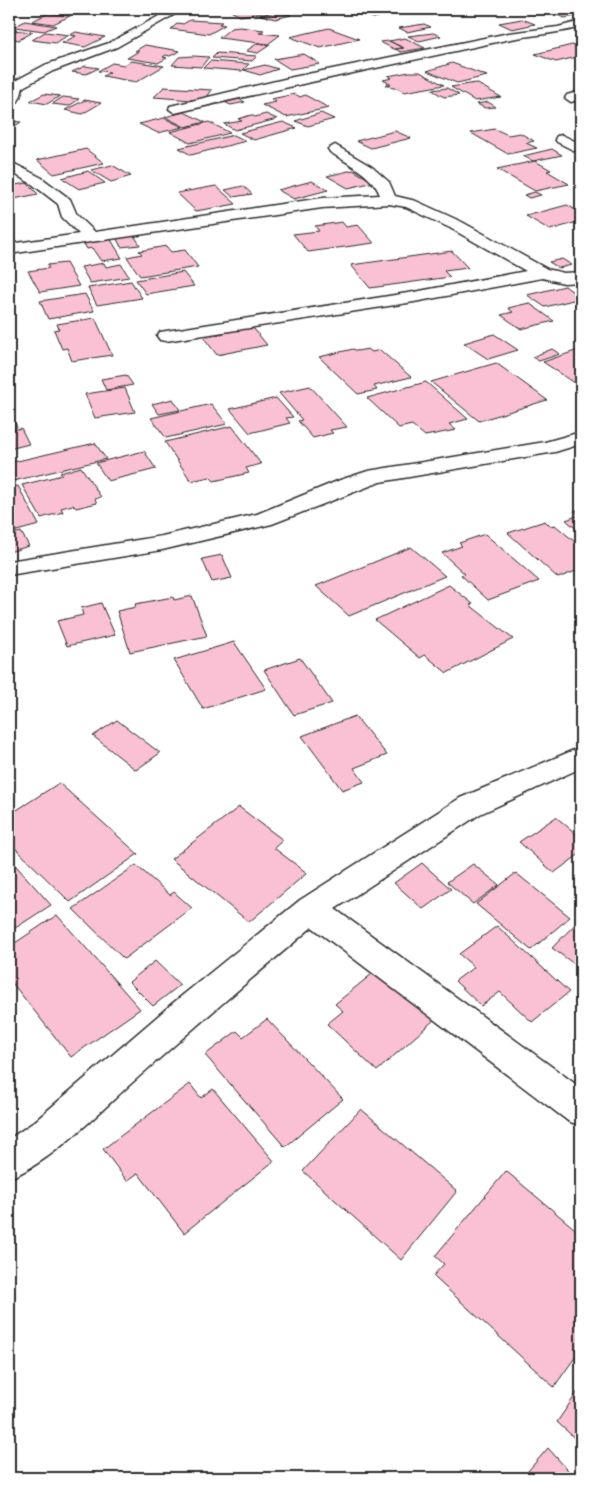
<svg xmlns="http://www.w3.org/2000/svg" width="590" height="1487" font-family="'Indie Flower',sans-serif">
  <rect width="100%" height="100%" fill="#fff"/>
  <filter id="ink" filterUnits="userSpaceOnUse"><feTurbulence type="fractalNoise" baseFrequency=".02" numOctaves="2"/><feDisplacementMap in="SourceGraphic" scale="10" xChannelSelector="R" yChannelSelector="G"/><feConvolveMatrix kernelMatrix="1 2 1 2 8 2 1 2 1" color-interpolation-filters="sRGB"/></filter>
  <g filter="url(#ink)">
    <g fill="#fac1d4" stroke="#2b2b2b">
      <path d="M227,9H262L268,12L240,16Z"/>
      <path d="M345,9H380L395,13L374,18Z"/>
      <path d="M567,9H581V15L565,18L550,12Z"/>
      <path d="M277,11L291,15L275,19L261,15Z"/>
      <path d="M49,13L70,16L53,24L32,21Z"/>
      <path d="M522,19L535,24L512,29L499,23Z"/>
      <path d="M190,20L222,22L219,24L225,25L209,34L171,29L178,23L183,24Z"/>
      <path d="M25,21L56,26L44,31L14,27Z"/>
      <path d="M424,24L431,27L407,32L399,28Z"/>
      <path d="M240,27L264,30L259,33L280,35L268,44L219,38L231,28Z"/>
      <path d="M329,28L359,39L320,48L290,37Z"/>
      <path d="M12,30L33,32L19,40L9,38V31Z"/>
      <path d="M45,32L69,35L55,43L32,40Z"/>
      <path d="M76,32L105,37L85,47L62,43L76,36L70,35Z"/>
      <path d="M433,33L441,36L419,41L408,36Z"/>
      <path d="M405,38L425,48L401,52L395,49L404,48L389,41Z"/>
      <path d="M389,41L403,48L394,49L380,42Z"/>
      <path d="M258,43L270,45L258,53L246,51Z"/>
      <path d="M145,45L180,51L170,56L166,55L163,57L167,58L158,63L127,58L139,51H135Z"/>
      <path d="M572,45L581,48V56L556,62L535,54Z"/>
      <path d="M217,53L257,56L252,61L212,58Z"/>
      <path d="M304,54L320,64L290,69L274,59Z"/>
      <path d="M179,57L193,56L209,57L201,67L172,65Z"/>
      <path d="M131,61L164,66L136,82L103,76L110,72L98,71L112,63L124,65Z"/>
      <path d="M210,61L249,64L242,71L203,68Z"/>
      <path d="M452,63L487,76L457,83L427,71Z"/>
      <path d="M265,65L278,69L260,75L244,70Z"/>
      <path d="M85,66L99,68L86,74L72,72Z"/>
      <path d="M409,72H420L444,85L404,92L397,88H393L386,85L391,84L383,80L392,78L388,76Z"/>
      <path d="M476,83L501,97L475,101L451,87Z"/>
      <path d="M164,87L212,90L204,101L154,97Z"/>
      <path d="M447,88L459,95L444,97L432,90Z"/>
      <path d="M44,94L60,96L47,104L30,101Z"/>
      <path d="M295,94L300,97L305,95L329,108L286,117L262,105L276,102L271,99Z"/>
      <path d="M63,97L79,99L69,106L52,104Z"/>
      <path d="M235,97L245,102L231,105L222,101Z"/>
      <path d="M85,100L101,103L82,114L65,110Z"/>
      <path d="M488,102L496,107L485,108L477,104Z"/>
      <path d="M184,112L205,122L185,127L165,117Z"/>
      <path d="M321,113L334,119L308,126L295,121Z"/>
      <path d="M266,114L277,119L235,130L224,124L242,121L238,119L251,115L255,117Z"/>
      <path d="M164,118L183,127L158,133L139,124Z"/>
      <path d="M9,121L21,122L9,130Z"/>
      <path d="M209,122L230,133L190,143L170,132Z"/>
      <path d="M283,122L297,128L254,140L240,133Z"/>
      <path d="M495,129L508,135L520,133L534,141L526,143L537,148L508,154L471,133Z"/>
      <path d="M395,131L411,138L371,148L356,141Z"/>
      <path d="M234,135L246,141L191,155L179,148Z"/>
      <path d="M86,149L104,163L54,174L37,160Z"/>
      <path d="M552,149L562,155L533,161L523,156Z"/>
      <path d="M535,161L551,170L547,171L569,184L535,191L497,169Z"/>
      <path d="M112,165L131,176L111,182L91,170Z"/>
      <path d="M353,170L374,182L348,188L327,176Z"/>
      <path d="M88,171L105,183L79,189L62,178Z"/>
      <path d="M312,181L328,190L294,199L278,190Z"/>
      <path d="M27,183L38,194L9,200V186Z"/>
      <path d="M216,186L236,204L196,211L177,193Z"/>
      <path d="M243,186L252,194L233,197L225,190Z"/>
      <path d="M535,192L541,195L529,198L524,195Z"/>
      <path d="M567,205L581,213V221L550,230L526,216Z"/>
      <path d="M342,222L346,227L358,225L374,243L308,252L293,234L319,231L315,226Z"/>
      <path d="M134,235L140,245L121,247L116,237Z"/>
      <path d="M110,238L122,258L101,261L92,248L87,249L83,242Z"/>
      <path d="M166,246L171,252L185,250L198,267L140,276L127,257L142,254L139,251Z"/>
      <path d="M452,251L468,268L444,271L450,277L370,288L351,265Z"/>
      <path d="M562,259L572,265L559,268L549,262Z"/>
      <path d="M66,263L79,286L40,292L28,271L49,268L47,265Z"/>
      <path d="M104,263L106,267L121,264L129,277L90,283L81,267Z"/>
      <path d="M183,272L194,286L146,294L136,280Z"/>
      <path d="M131,281L142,298L97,305L88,288Z"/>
      <path d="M565,286L581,298L545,307L527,295Z"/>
      <path d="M85,294L94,311L48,319L40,301Z"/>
      <path d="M529,303L554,321L521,329L501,315L513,312L508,308Z"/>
      <path d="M95,318L112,355L72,361L67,348L62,349L54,330L59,329L57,324Z"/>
      <path d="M249,327L254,329L267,345L217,355L204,338Z"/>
      <path d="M494,334L518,350L488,359L464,343Z"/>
      <path d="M353,349L357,351L368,349L372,352L380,350L411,377L374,386L377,390L358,394L319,357Z"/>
      <path d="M552,349L560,354L539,361L532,357Z"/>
      <path d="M581,349V387L543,362Z"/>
      <path d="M496,363L547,400L479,421L431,382Z"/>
      <path d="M126,375L133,385L106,390L101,379Z"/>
      <path d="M426,382L468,419L449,424L456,430L425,436L412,425L399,428L367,398Z"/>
      <path d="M310,386L347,427L330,430L333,433L313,438L298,421L302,420L279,393Z"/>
      <path d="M125,388L135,412L95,418L85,394Z"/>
      <path d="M276,398L293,417L286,418L290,423L250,433L230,409Z"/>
      <path d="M173,399L180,410L159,414L152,404Z"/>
      <path d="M211,404L227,424L166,438L151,418Z"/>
      <path d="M9,412L17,427L9,428Z"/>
      <path d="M232,426L261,464L246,468L249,473L214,481L210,477L191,481L165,442Z"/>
      <path d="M21,428L29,444L9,449V431Z"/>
      <path d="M95,443L106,459L9,482V463Z"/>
      <path d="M144,451L156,469L108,481L96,463Z"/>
      <path d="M81,467L101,497L95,499L97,503L76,508L73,505L61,508L63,512L41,518L22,485L62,475L60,473Z"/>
      <path d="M18,486L39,525L9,533V488Z"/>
      <path d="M581,509V533L566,520L579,515L574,511Z"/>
      <path d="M545,521L550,526L555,525L581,547V569L558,578L508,533Z"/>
      <path d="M21,532L29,546L9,552V535Z"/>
      <path d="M485,534L539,581L488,600L461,575L465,574L442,553L462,546L459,543Z"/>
      <path d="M411,547L445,576L349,616L316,586Z"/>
      <path d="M222,555L232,578L212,582L202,559Z"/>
      <path d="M449,585L473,604L470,605L513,639L447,673L425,655L420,658L375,620Z"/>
      <path d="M192,596L207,636L130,652L117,611L136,607L135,604L173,597L174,600Z"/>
      <path d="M101,603L115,635L67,646L57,621L83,615L81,608Z"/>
      <path d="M234,642L266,689L203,709L174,660Z"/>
      <path d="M300,658L332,703L294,715L264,670Z"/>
      <path d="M355,716L387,755L354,768L364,782L342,790L302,736Z"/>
      <path d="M117,720L160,753L136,770L93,736Z"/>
      <path d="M59,783L138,854L70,902L9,842V815Z"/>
      <path d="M239,807L283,840L274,848L307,873L249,922L171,859Z"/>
      <path d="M556,817L581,838V853L554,873L519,842Z"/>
      <path d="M9,858L51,905L9,932Z"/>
      <path d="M422,863L451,889L423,909L394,883Z"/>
      <path d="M473,864L499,885L473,904L447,882Z"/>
      <path d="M136,865L170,895L174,892L192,908L124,959L73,909Z"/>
      <path d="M516,873L570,917L531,950L476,904Z"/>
      <path d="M57,915L140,1009L71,1057L9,979V947Z"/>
      <path d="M581,918V969L552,948Z"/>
      <path d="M497,926L569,992L532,1022L500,992L481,1006L455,981L474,967L459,954Z"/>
      <path d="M155,961L180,985L153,1006L129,982Z"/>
      <path d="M378,969L435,1019L377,1071L327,1024L343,1011L335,1004Z"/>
      <path d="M267,1019L343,1099L285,1147L205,1055L237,1031L243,1037Z"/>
      <path d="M190,1084L201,1098L213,1089L274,1161L184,1233L138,1173L127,1181L103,1149Z"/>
      <path d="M361,1109L457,1191L401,1260L303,1171Z"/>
      <path d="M506,1171L581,1234V1349L554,1387L433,1276L444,1264L435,1256Z"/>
      <path d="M581,1387V1444L557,1422Z"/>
      <path d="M548,1448L575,1478H522Z"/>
    </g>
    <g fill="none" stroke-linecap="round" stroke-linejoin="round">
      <defs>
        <g id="minor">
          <path d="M172,9H184L117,47L53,71L23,87C21,96 19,105 9,107V93L13,82L45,65L109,43Z"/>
          <path d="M581,21V27C556,34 531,35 506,40C396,64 285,87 175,113L169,109L170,106L293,77L509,33L558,27Z"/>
          <path d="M581,91V99L571,102L565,98L567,95Z"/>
          <path d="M562,135L581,144V154L557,142L555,139L557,136Z"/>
          <path d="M335,145L372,167L389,182L395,196L416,201L462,222L547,269L564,273L581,272V282L564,283L542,278L414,302L166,341L160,340L157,336L160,332L414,292L526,271L450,228L406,207L389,204L322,208L9,254V244L79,234L62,217L58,204L32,184L9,171V161L42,178L70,199L77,215L95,232L322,198L380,195C373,175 347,163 330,152L328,149Z"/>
          <path d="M581,432V444L555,452L380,482L272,524L162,550L9,575V561L162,536L257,514L340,480L368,471L545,442Z"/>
          <path d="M581,747V768L480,814L335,909L581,1088V1126L568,1121L312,927C252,978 192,1029 134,1081C100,1111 51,1163 9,1178V1139L34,1122L173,1003L300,900L460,798Z"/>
        </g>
      </defs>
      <use href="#minor" stroke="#2b2b2b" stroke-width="3"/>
      <use href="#minor" fill="#fff" fill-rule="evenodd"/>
    </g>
  </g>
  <rect width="590" height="1487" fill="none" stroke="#fff" stroke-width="30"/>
  <rect x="15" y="15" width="560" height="1457" fill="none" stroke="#2b2b2b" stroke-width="2" filter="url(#ink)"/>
</svg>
